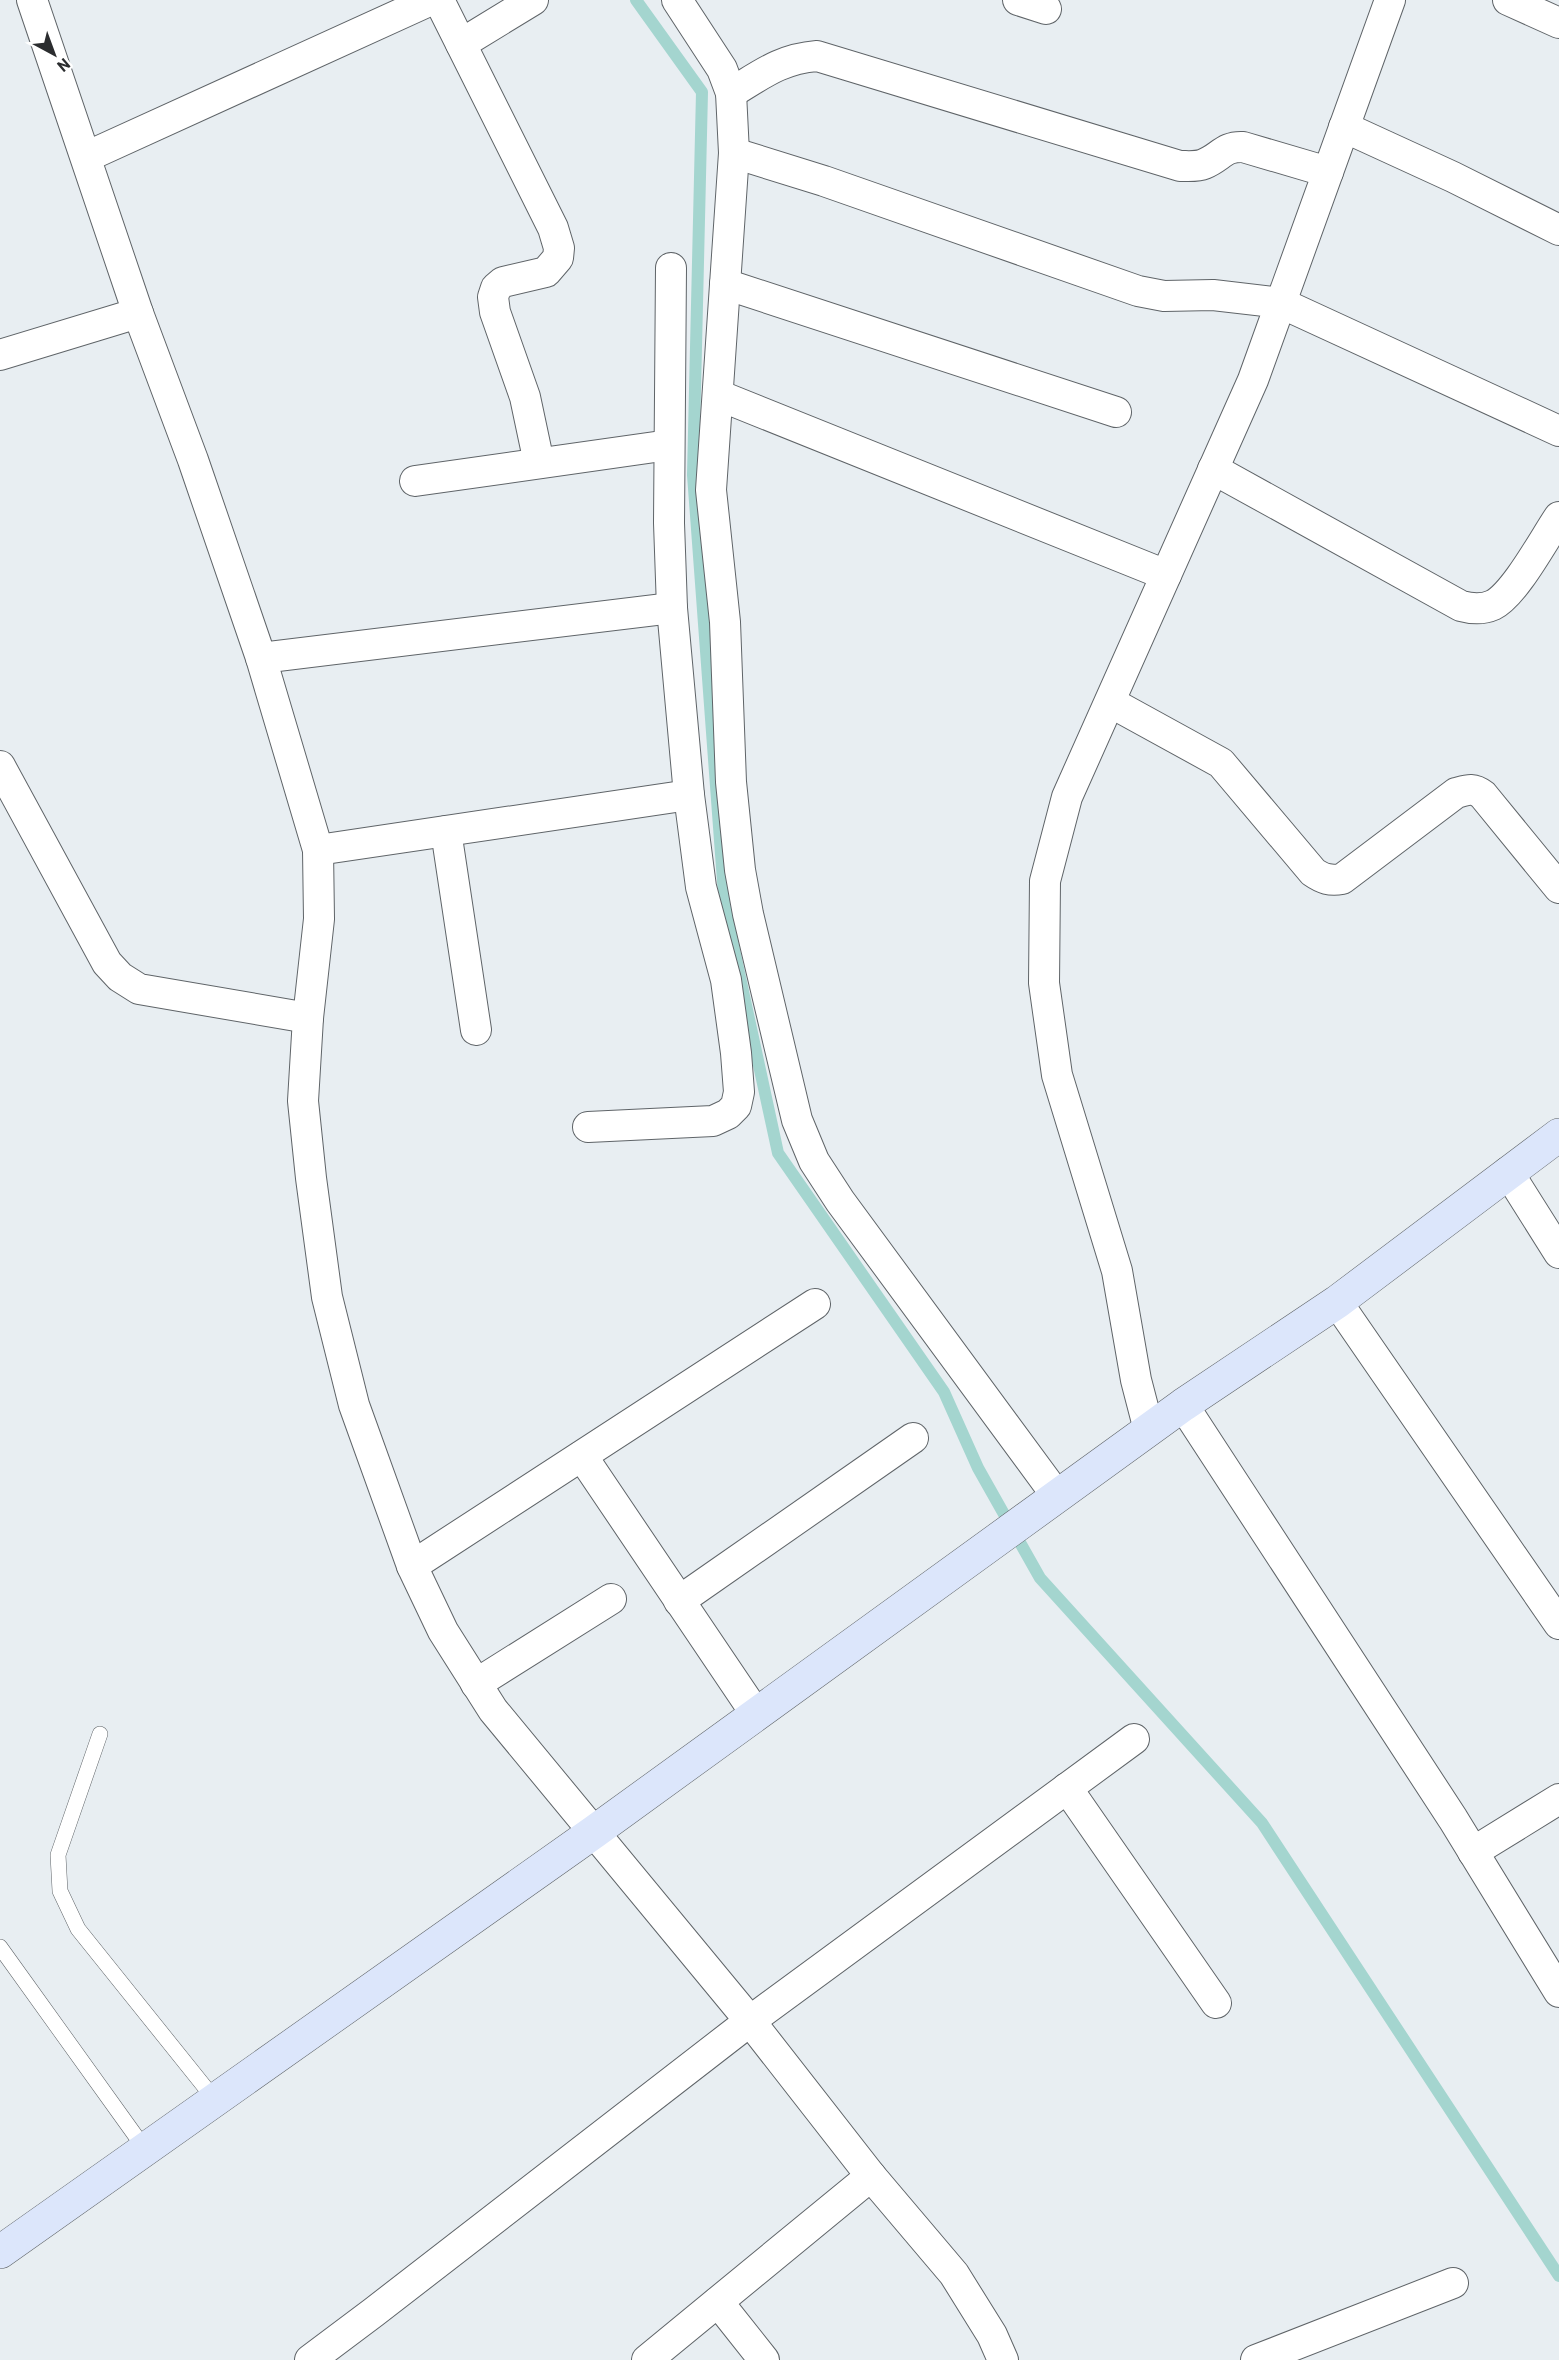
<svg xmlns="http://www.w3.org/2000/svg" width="1559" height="2360" font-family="Barlow,sans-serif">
  <rect width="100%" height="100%" fill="#e8eef2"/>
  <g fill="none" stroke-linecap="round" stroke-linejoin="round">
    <path stroke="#a4d5cf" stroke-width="12" d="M636,0L702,92L693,475L725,908L778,1153L944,1392L978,1468L1040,1578L1262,1823L1559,2276"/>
    <defs>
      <g id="lane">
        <path d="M100,1734L58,1855L60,1891L78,1929L216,2101"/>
        <path d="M0,1947L145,2149"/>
      </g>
      <g id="street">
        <path d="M32,0L138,313L193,460L261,658L318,850L319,919L308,1018L303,1101L311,1178L327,1297L354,1405L412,1566L443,1631L493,1710L750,2021L871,2176L954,2274L992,2335L1003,2360"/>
        <path d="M439,0L553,228L559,248L558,258L546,272L503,282L496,288L493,297L495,312L525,397L539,463"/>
        <path d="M677,0L722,69L731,93L734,153L711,490L725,622L731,782L740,870L748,914L797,1120L814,1161L840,1201L1057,1496"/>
        <path d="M1018,0L1046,9"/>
        <path d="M1508,0L1559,23"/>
        <path d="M461,44L533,0"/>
        <path d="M731,93C761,75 780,59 817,56L1180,166C1189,166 1197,167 1204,164C1221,157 1224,146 1243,147L1328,172"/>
        <path d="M1344,127L1453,177L1559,230"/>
        <path d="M734,153L824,181L1138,291L1164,296L1213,295L1281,303L1559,431"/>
        <path d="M86,157L431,0"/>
        <path d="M725,284L1116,412"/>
        <path d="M0,355L138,313"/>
        <path d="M718,395L1166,575"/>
        <path d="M1213,469L1461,606C1472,609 1482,610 1493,605C1515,594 1544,539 1559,517"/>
        <path d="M415,481L669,445"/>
        <path d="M261,658L672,608"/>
        <path d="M1110,702L1221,763L1313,872C1323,879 1330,881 1342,879L1456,793C1467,790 1473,787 1483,795L1559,888"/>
        <path d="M0,766L107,963L120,977L139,989L308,1018"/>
        <path d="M446,831L476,1030"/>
        <path d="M318,850L689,795"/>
        <path d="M588,1127L713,1121L728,1114L736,1106L739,1092L736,1053L726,980L701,887L689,795L672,608L669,523L671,268"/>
        <path d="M1508,1172L1559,1253"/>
        <path d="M1337,1302L1559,1624"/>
        <path d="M1183,1405L1453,1819L1559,1992"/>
        <path d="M1149,1430L1136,1380L1117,1271L1057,1075L1044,983L1045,881L1067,797L1253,380L1390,0"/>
        <path d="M582,1456L756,1714"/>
        <path d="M412,1566L815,1304"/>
        <path d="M679,1601L913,1438"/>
        <path d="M476,1684L611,1599"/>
        <path d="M1067,1788L1216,2003"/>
        <path d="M1473,1852L1559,1799"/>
        <path d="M718,2302L764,2360"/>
        <path d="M310,2360L374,2312L750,2021L1134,1739"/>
        <path d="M647,2360L871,2176"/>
        <path d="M1256,2360L1453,2283"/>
      </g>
      <path id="secondary" d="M0,2252L594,1832L1183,1405L1337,1302L1559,1135"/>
    </defs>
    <use href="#lane" stroke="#5f6468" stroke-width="16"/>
    <use href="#street" stroke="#5f6468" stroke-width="32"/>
    <use href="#secondary" stroke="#5f6468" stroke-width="34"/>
    <use href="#lane" stroke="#fff" stroke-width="15"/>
    <use href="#street" stroke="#fff" stroke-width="30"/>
    <use href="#secondary" stroke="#dce6fb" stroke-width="33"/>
  </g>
  <g transform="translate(54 54) rotate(139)" stroke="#ffffff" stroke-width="4.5" paint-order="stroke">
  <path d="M0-4.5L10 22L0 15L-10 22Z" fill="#2b2d2f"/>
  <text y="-9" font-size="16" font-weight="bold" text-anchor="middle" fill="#2b2d2f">N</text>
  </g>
</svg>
